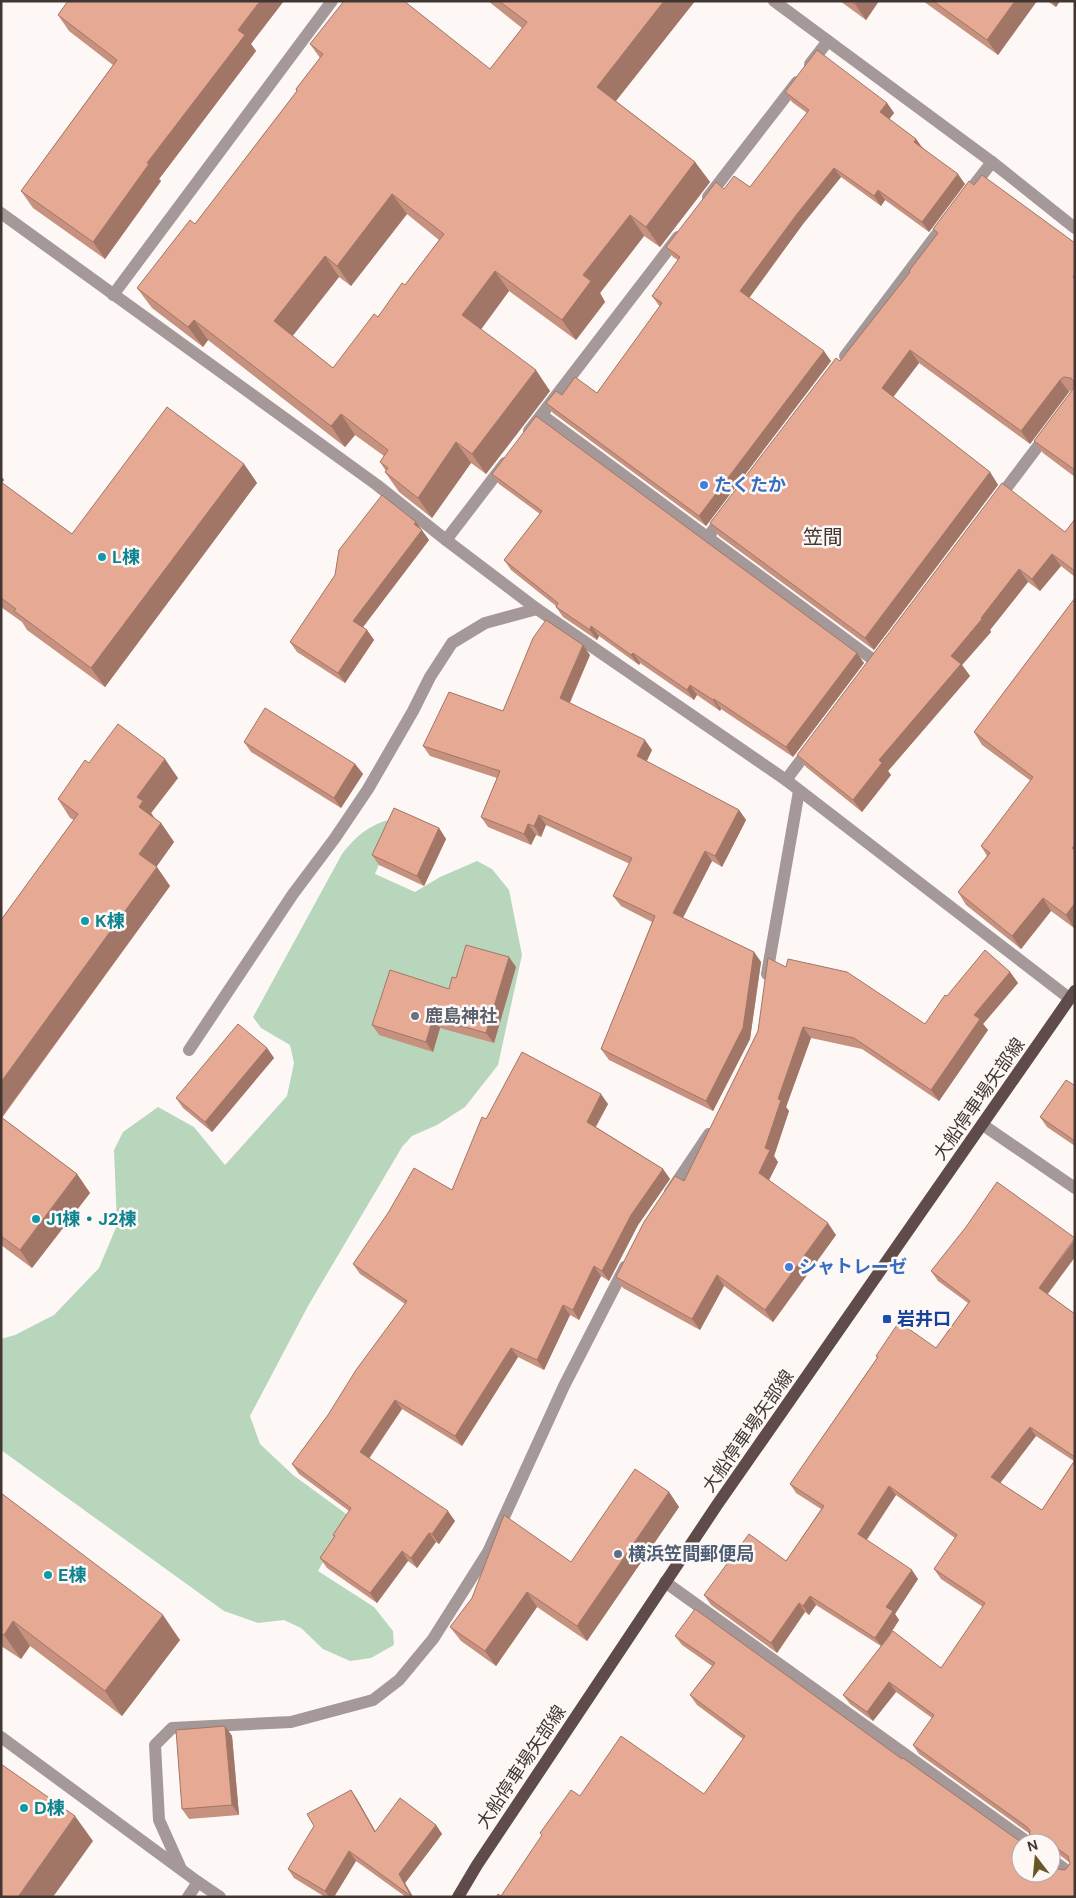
<svg xmlns="http://www.w3.org/2000/svg" width="1076" height="1898" font-family="'DM Sans','Noto Sans JP',sans-serif">
  <rect width="100%" height="100%" fill="#fdf8f6"/>
  <path fill="#b8d6bc" d="M391,819L396,825L375,874L415,892L440,877L477,861L492,869L509,890L522,955L498,1065L465,1107L437,1125L412,1136L402,1147L308,1306L250,1416L260,1444L293,1475L349,1516L318,1571L374,1607L393,1631L394,1645L371,1658L350,1661L323,1649L301,1628L284,1620L258,1623L224,1611L1,1450V1339L15,1335L54,1315L99,1268L117,1225L114,1150L123,1132L158,1107L194,1127L225,1165L287,1096L294,1063L290,1045L261,1028L253,1017L342,854C356,836 369,825 391,819Z"/>
  <g fill="none" stroke-linecap="round" stroke-linejoin="round">
    <g stroke="#a59898" stroke-width="12">
      <path d="M774,1L992,162L1075,228"/>
      <path d="M810,64L828,41"/>
      <path d="M708,197L797,82"/>
      <path d="M964,198L992,162"/>
      <path d="M1,213L377,485L446,540L537,609L786,780L1069,998"/>
      <path d="M113,295L332,1"/>
      <path d="M845,356L946,222"/>
      <path d="M542,415L875,661"/>
      <path d="M529,431L678,237"/>
      <path d="M998,499L1048,433"/>
      <path d="M708,537L724,515"/>
      <path d="M446,540L505,463"/>
      <path d="M786,780L810,748"/>
      <path d="M767,974L799,791"/>
      <path d="M189,1050L293,894L335,838L368,789L413,711L430,677L452,643L485,623L537,609"/>
      <path d="M983,1125L1075,1188"/>
      <path d="M670,1192L709,1134"/>
      <path d="M665,1582L1029,1843"/>
      <path d="M1,1737L198,1882"/>
      <path d="M1051,1859L1069,1872"/>
      <path d="M181,1869L159,1820L155,1745L172,1728L291,1722L373,1700L399,1680L433,1639L488,1552L564,1386L625,1267"/>
      <path d="M188,1897L198,1882L220,1897"/>
    </g>
    <path stroke="#5f4b4a" stroke-width="12" d="M458,1897L477,1865L717,1505L1075,991"/>
  </g>
  <g fill="#c6917e" fill-rule="evenodd">
    <path d="M488,1H695L616,101L695,162L710,182L660,247L644,236L600,293L605,302L576,340L509,291L481,329L550,391L486,474L471,463L432,518L399,492L385,472L386,471L380,462L384,456L355,435L345,447L208,340L203,347L152,308L137,288L195,224L297,91L296,89L320,58L310,44L490,69L522,28ZM407,214L439,240L405,285L333,368L292,336L339,277L351,286Z"/>
    <path d="M840,1H879L866,20Z"/>
    <path d="M923,1H1037L998,55Z"/>
    <path d="M1047,1H1060L1056,7Z"/>
    <path d="M58,15L251,44L256,51L159,179L161,181L105,259L33,208L21,191L113,65L69,31Z"/>
    <path d="M785,92L887,103L894,113L889,119L916,139L922,147L965,184L929,232L885,200L881,206L841,177L803,224L749,297L831,361L706,526L553,413L546,403L562,395L597,393L660,307L652,296L678,260L673,257L666,247L724,189L750,187L807,113L792,102Z"/>
    <path d="M974,185L1075,243V477L1043,453L1034,441L1073,389L1069,392L1030,444L919,363L893,397L990,472L998,485L874,650L719,536L710,523L840,361L910,273L909,271L937,235L933,229Z"/>
    <path d="M244,464L257,483L105,687L27,630L22,622L1,607V476L4,480L2,483L72,534Z"/>
    <path d="M492,474L857,653L864,663L793,757L721,709L720,711L697,695L694,700L640,663L639,665L599,636L597,640L563,617L556,607V606L511,570L504,560L540,514L499,484Z"/>
    <path d="M1075,519V577L1061,566L1040,591L1028,582L990,630L991,632L962,665L970,676L888,771L891,775L862,812L806,767L797,755L1065,532Z"/>
    <path d="M421,529L429,540L363,627L367,630L374,640L345,683L297,652L290,642Z"/>
    <path d="M1075,598V927L1074,928L1051,911L1021,949L966,905L958,892L987,856L981,846L1031,781L982,745L974,732Z"/>
    <path d="M590,655L570,703L652,750L646,762L739,810L746,820L722,867L712,861L683,918L754,952L761,962L750,1039L713,1111L609,1060L601,1049L652,922L621,906L613,896L630,864L546,825L541,837L536,835L531,845L488,827L481,817L497,778L430,756L423,746L503,711Z"/>
    <path d="M244,742L355,764L363,774L341,808L251,752Z"/>
    <path d="M89,763L178,778L151,813L155,819L161,823L174,842L156,867L170,886L2,1118L77,1174L90,1193L32,1268L1,1245V920L74,820L70,818L58,799Z"/>
    <path d="M439,828L446,839L424,886L379,865L372,855Z"/>
    <path d="M516,967L494,1043L440,1028L433,1052L379,1035L372,1025L449,989L456,978Z"/>
    <path d="M786,967L925,1024L947,996L1010,972L1018,983L983,1024L988,1030L939,1101L862,1049L811,1038L786,1107L789,1111L774,1156L778,1162L769,1180L836,1235L773,1322L724,1286L700,1330L623,1288L616,1277L684,1181L758,1031Z"/>
    <path d="M267,1048L274,1058L212,1132L183,1108L176,1098Z"/>
    <path d="M1075,1084V1146L1047,1127L1040,1117Z"/>
    <path d="M608,1104L596,1127L663,1169L670,1179L638,1225L609,1281L601,1276L579,1320L570,1315L544,1370L518,1357L462,1446L402,1409L369,1459L455,1521L439,1544L436,1542L417,1568L408,1561L377,1603L327,1568L320,1558L334,1537L333,1535L349,1511L299,1474L292,1464L328,1415L405,1304L360,1274L353,1264L452,1190L486,1119Z"/>
    <path d="M1075,1257L1048,1294L1075,1314V1897L501,1896L542,1836L540,1833L580,1796L704,1794L743,1739L697,1705L690,1695L712,1666L682,1645L675,1636L902,1759L1018,1840L1025,1841L1029,1838L1030,1834L919,1754L913,1745L932,1718L896,1692L873,1721L850,1704L843,1695L881,1646L816,1605L809,1615L805,1612L777,1653L711,1605L704,1595L786,1561L821,1509L796,1493L790,1484L877,1358L876,1356L936,1348L968,1303L938,1281L931,1271ZM1036,1436L1074,1461L1042,1510L1000,1483ZM896,1495L955,1538L934,1569L941,1579L983,1607L941,1668L890,1634L899,1620L895,1614L918,1579L867,1540ZM1021,1843H1051V1852H1056L1070,1863V1864L1065,1870L1058,1869Z"/>
    <path d="M669,1492L679,1507L587,1641L537,1607L496,1666L461,1641L450,1627L571,1562Z"/>
    <path d="M1,1493L180,1640L122,1716L30,1646L21,1659L1,1646Z"/>
    <path d="M225,1726L232,1736L239,1815L189,1819L182,1809Z"/>
    <path d="M351,1790L357,1799L375,1831L436,1825L442,1834L405,1883L413,1897H406L356,1861L334,1897H325L294,1878L288,1869Z"/>
  </g>
  <g fill="#a17667">
    <path d="M260,1H284L251,44L256,51L159,179L161,181L105,259L93,242L238,30Z"/>
    <path d="M664,1H695L611,107L597,87Z"/>
    <path d="M857,1H879L866,20L855,4Z"/>
    <path d="M1015,1H1037L998,55L987,40Z"/>
    <path d="M1051,1H1060L1056,7Z"/>
    <path d="M887,103L894,113L887,122L880,112Z"/>
    <path d="M916,139L923,149L914,142Z"/>
    <path d="M695,162L710,182L660,247L646,227Z"/>
    <path d="M834,168L841,177L803,224L747,301L740,291L797,214Z"/>
    <path d="M958,174L965,184L929,232L922,222Z"/>
    <path d="M878,190L885,200L881,206L874,196Z"/>
    <path d="M392,194L407,214L351,286L337,266Z"/>
    <path d="M630,215L644,236L600,293L605,302L576,340L562,320L583,275Z"/>
    <path d="M325,256L339,277L288,342L274,321Z"/>
    <path d="M495,271L509,291L477,335L462,315Z"/>
    <path d="M194,320L208,340L203,347L188,327Z"/>
    <path d="M910,350L919,363L891,400L882,388Z"/>
    <path d="M824,351L831,361L706,526L699,516Z"/>
    <path d="M536,370L550,391L486,474L472,454Z"/>
    <path d="M1060,380L1069,392L1030,444L1021,431Z"/>
    <path d="M341,414L355,435L345,447L331,426Z"/>
    <path d="M456,442L471,463L432,518L418,498Z"/>
    <path d="M244,464L257,483L105,687L91,668Z"/>
    <path d="M990,472L998,485L874,650L865,638Z"/>
    <path d="M1,476L4,480L1,484Z"/>
    <path d="M416,522L429,540L360,631L353,621Z"/>
    <path d="M1052,554L1061,566L1040,591L1032,579Z"/>
    <path d="M1019,569L1028,582L990,630L991,632L962,665L970,676L888,771L891,775L862,812L853,800L879,760L951,656Z"/>
    <path d="M591,626L599,636L597,640L590,630Z"/>
    <path d="M367,630L374,640L345,683L338,673Z"/>
    <path d="M583,645L590,655L567,708L560,698Z"/>
    <path d="M633,653L640,663L639,665L631,655Z"/>
    <path d="M857,653L864,663L793,757L786,747Z"/>
    <path d="M690,685L697,695L694,700L687,690Z"/>
    <path d="M714,699L721,709L720,711L713,700Z"/>
    <path d="M645,740L652,750L644,767L637,756Z"/>
    <path d="M165,759L178,778L151,813L156,820L139,807L137,797Z"/>
    <path d="M355,764L363,774L341,808L334,798Z"/>
    <path d="M739,810L746,820L722,867L715,856Z"/>
    <path d="M539,815L546,825L541,837L534,826Z"/>
    <path d="M161,823L174,842L152,873L139,854Z"/>
    <path d="M528,824L536,835L531,845L524,834Z"/>
    <path d="M439,828L446,839L424,886L417,876Z"/>
    <path d="M705,851L712,861L680,923L673,913Z"/>
    <path d="M157,867L170,886L1,1118V1082Z"/>
    <path d="M1043,898L1051,911L1021,949L1012,936Z"/>
    <path d="M1075,903V927L1074,928L1066,915Z"/>
    <path d="M754,952L761,962L750,1039L713,1111L706,1101Z"/>
    <path d="M509,957L516,967L494,1043L486,1033Z"/>
    <path d="M1010,972L1018,983L983,1024L988,1030L939,1101L931,1090L974,1015Z"/>
    <path d="M433,1018L440,1028L433,1052L426,1042Z"/>
    <path d="M803,1027L811,1038L786,1107L789,1111L774,1156L778,1162L767,1184L759,1173L778,1099Z"/>
    <path d="M267,1048L274,1058L212,1132L205,1122Z"/>
    <path d="M601,1094L608,1104L593,1131L587,1122Z"/>
    <path d="M663,1169L670,1179L638,1225L609,1281L602,1271L631,1215Z"/>
    <path d="M77,1174L90,1193L32,1268L20,1250Z"/>
    <path d="M828,1223L836,1235L773,1322L765,1310Z"/>
    <path d="M1075,1239V1257L1045,1297L1039,1288Z"/>
    <path d="M594,1266L601,1276L579,1320L573,1310Z"/>
    <path d="M717,1275L724,1286L700,1330L692,1319Z"/>
    <path d="M563,1305L570,1315L544,1370L537,1360Z"/>
    <path d="M511,1348L518,1357L462,1446L455,1436Z"/>
    <path d="M395,1400L402,1409L366,1462L360,1452Z"/>
    <path d="M1030,1427L1036,1436L998,1486L991,1477Z"/>
    <path d="M889,1486L896,1495L864,1543L858,1534Z"/>
    <path d="M669,1492L679,1507L587,1641L577,1626Z"/>
    <path d="M448,1511L455,1521L439,1544L432,1534Z"/>
    <path d="M429,1533L436,1542L417,1568L411,1558Z"/>
    <path d="M402,1551L408,1561L377,1603L370,1593Z"/>
    <path d="M912,1570L918,1579L895,1614L899,1620L882,1647L875,1638L886,1607Z"/>
    <path d="M527,1592L537,1607L496,1666L485,1651Z"/>
    <path d="M810,1596L816,1605L809,1615L803,1606Z"/>
    <path d="M799,1603L805,1612L777,1653L771,1643Z"/>
    <path d="M163,1615L180,1640L122,1716L105,1691Z"/>
    <path d="M13,1621L30,1646L21,1659L4,1635Z"/>
    <path d="M889,1682L896,1692L873,1721L867,1712Z"/>
    <path d="M225,1726L232,1736L239,1815L232,1805Z"/>
    <path d="M351,1790L357,1799L381,1841L375,1832Z"/>
    <path d="M75,1816L93,1841L53,1897H18Z"/>
    <path d="M436,1825L442,1834L405,1883L413,1897H411L399,1874Z"/>
    <path d="M349,1851L356,1861L334,1897H329L325,1891Z"/>
  </g>
  <g fill="#e6a993" stroke="#a17667" fill-rule="evenodd">
    <path d="M68,1H260L238,30L245,35L147,163L149,164L93,242L21,191L117,60L58,15Z"/>
    <path d="M344,1H404L490,69L527,22L499,1H664L597,87L695,162L646,227L630,215L583,275L591,281L562,320L495,271L462,315L536,370L472,454L456,442L418,498L385,472L388,468L380,462L388,450L341,414L331,426L194,320L188,327L137,288L190,220L195,224L297,91L296,89L323,54L310,44ZM392,194L444,234L405,285L402,283L378,317L374,314L333,368L274,321L325,256L337,266Z"/>
    <path d="M851,1H857L855,4Z"/>
    <path d="M933,1H1015L987,40Z"/>
    <path d="M817,50L887,103L880,112L916,139L914,142L958,174L922,222L878,190L874,196L834,168L797,214L740,291L824,351L699,516L546,403L556,391L562,395L575,377L597,393L662,303L652,296L680,257L666,247L716,182L724,189L734,176L750,187L809,110L785,92Z"/>
    <path d="M982,175L1075,243V274L1073,277L1075,279V470L1034,441L1073,389L1074,382L1071,378L1064,377L1060,380L1021,431L910,350L882,388L990,472L865,638L710,523L836,358L840,361L910,272L909,271L938,233L933,229L969,181L974,185Z"/>
    <path d="M167,407L244,464L91,668L14,611L16,609L1,598V482L72,534Z"/>
    <path d="M536,416L857,653L786,747L714,699L713,700L690,685L687,690L633,653L631,655L591,626L590,630L556,607L558,603L504,560L542,511L492,474Z"/>
    <path d="M1002,483L1065,532L1075,519V571L1052,554L1032,579L1019,569L981,618L982,619L951,656L961,664L879,760L882,763L853,800L797,755Z"/>
    <path d="M382,495L416,522L414,524L422,530L353,621L367,630L338,673L290,642L335,575L339,550Z"/>
    <path d="M1075,598V845L1072,848L1075,850V903L1066,915L1043,898L1012,936L958,892L990,853L981,846L1033,777L974,732Z"/>
    <path d="M546,620L583,645L560,698L645,740L637,756L739,810L715,856L705,851L673,913L754,952L743,1028L706,1101L601,1049L655,916L613,896L632,858L539,815L534,826L528,824L524,834L481,817L500,771L423,746L449,692L503,711L533,638Z"/>
    <path d="M265,708L355,764L334,798L244,742Z"/>
    <path d="M118,724L165,759L137,797L143,801L139,807L161,823L139,854L157,867L1,1082V920L78,814L58,799L85,760L89,763Z"/>
    <path d="M394,808L439,828L417,876L372,855Z"/>
    <path d="M466,945L509,957L486,1033L433,1018L426,1042L372,1025L390,970L449,989L452,977L456,978Z"/>
    <path d="M985,950L1010,972L974,1015L980,1019L931,1090L854,1038L803,1027L778,1099L781,1100L765,1148L770,1150L759,1173L828,1223L765,1310L717,1275L692,1319L616,1277L644,1222L675,1176L684,1181L758,1031L768,958L786,967L788,959L847,972L925,1024L945,995L947,996Z"/>
    <path d="M238,1024L267,1048L205,1122L176,1098Z"/>
    <path d="M522,1052L601,1094L587,1122L663,1169L631,1215L602,1271L594,1266L573,1310L563,1305L537,1360L511,1348L455,1436L395,1400L360,1452L448,1511L432,1534L429,1533L411,1558L402,1551L370,1593L320,1558L335,1536L333,1535L351,1508L292,1464L328,1415L356,1370L407,1301L353,1264L388,1213L414,1168L452,1190L482,1117L486,1119Z"/>
    <path d="M1066,1080L1074,1085L1075,1084V1141L1040,1117Z"/>
    <path d="M1,1117L77,1174L20,1250L1,1236Z"/>
    <path d="M997,1182L1075,1238L1039,1288L1075,1314V1457L1030,1427L991,1477L1042,1510L1075,1460V1897H496L498,1894L501,1896L542,1835L540,1833L571,1790L580,1796L621,1736L704,1794L745,1736L690,1695L715,1663L675,1636L695,1609L902,1759L903,1758L1018,1840L1025,1841L1029,1838L1030,1831L1027,1827L913,1745L934,1715L889,1682L867,1712L843,1695L893,1631L941,1668L985,1603L934,1569L957,1535L889,1486L858,1534L912,1570L886,1607L893,1611L875,1638L810,1596L803,1606L799,1603L771,1643L704,1595L749,1534L786,1561L824,1506L790,1484L878,1357L876,1356L899,1322L936,1348L970,1301L931,1271L966,1227ZM1042,1842L1051,1843V1844L1068,1856L1070,1864L1065,1870L1058,1869L1051,1864V1873H1021V1843H1040Z"/>
    <path d="M635,1469L669,1492L577,1626L527,1592L485,1651L450,1627L472,1598L504,1515L571,1562Z"/>
    <path d="M1,1493L163,1615L105,1691L13,1621L4,1635L1,1633Z"/>
    <path d="M225,1726L232,1805L182,1809L176,1730Z"/>
    <path d="M1,1764L75,1816L18,1897H1Z"/>
    <path d="M351,1790L375,1832L400,1798L436,1825L399,1874L411,1896L349,1851L325,1891L288,1869L314,1826L307,1814Z"/>
  </g>
  <g fill="#3f7fe0" stroke="#fdf8f6" stroke-width="2">
    <circle cx="704" cy="485" r="5"/>
    <circle cx="789" cy="1267" r="5"/>
  </g>
  <g fill="#0f9aa8" stroke="#fdf8f6" stroke-width="2">
    <circle cx="102" cy="557" r="5"/>
    <circle cx="85" cy="921" r="5"/>
    <circle cx="36" cy="1219" r="5"/>
    <circle cx="48" cy="1575" r="5"/>
    <circle cx="24" cy="1808" r="5"/>
  </g>
  <circle fill="#6b7280" stroke="#fdf8f6" stroke-width="2" cx="415" cy="1016" r="5"/>
  <rect fill="#1a4fb4" stroke="#fdf8f6" stroke-width="2" x="882" y="1314" width="10" height="10" rx="2.5"/>
  <circle fill="#5c6f8a" stroke="#fdf8f6" stroke-width="2" cx="618" cy="1554" r="5"/>
  <g text-anchor="middle" stroke-width="5" stroke-linejoin="round" paint-order="stroke">
    <g font-size="18" font-weight="bold" fill="#366cbe" stroke="#fdf8f6" text-anchor="start">
      <text x="714" y="491">たくたか</text>
      <text x="799" y="1273">シャトレーゼ</text>
    </g>
    <g font-size="18" font-weight="bold" fill="#0d838f" stroke="#fdf8f6" text-anchor="start">
      <text x="112" y="563">L棟</text>
      <text x="95" y="927">K棟</text>
      <text x="46" y="1225">J1棟・J2棟</text>
      <text x="58" y="1581">E棟</text>
      <text x="34" y="1814">D棟</text>
    </g>
    <g font-size="18" font-weight="bold" fill="#5b616d" stroke="#fdf8f6" text-anchor="start">
      <text x="425" y="1022">鹿島神社</text>
    </g>
    <g font-size="18" fill="#413632" stroke="#fdf8f6">
      <text transform="translate(979 1099) rotate(-55)" y="6">大船停車場矢部線</text>
      <text transform="translate(748 1431) rotate(-55)" y="6">大船停車場矢部線</text>
      <text transform="translate(521 1767) rotate(-56)" y="6">大船停車場矢部線</text>
    </g>
    <g font-size="18" font-weight="bold" fill="#164399" stroke="#fdf8f6" text-anchor="start">
      <text x="897" y="1325">岩井口</text>
    </g>
    <g font-size="18" font-weight="bold" fill="#4e5e75" stroke="#fdf8f6" text-anchor="start">
      <text x="628" y="1560">横浜笠間郵便局</text>
    </g>
    <g font-size="20" fill="#413632" stroke="#fdf8f6">
      <text x="823" y="544">笠間</text>
    </g>
  </g>
  <rect width="1076" height="1898" fill="none" stroke="#413632" stroke-width="5"/>
  <g transform="translate(1036 1858) rotate(344)"><circle r="24" fill="#fdf8f6" stroke="#b2aaa8"/>
  <path d="M0-4L9 19L0 12L-9 19Z" fill="#685725"/>
  <text y="-8" font-size="14" font-weight="bold" text-anchor="middle" fill="#413632">N</text>
  </g>
</svg>
